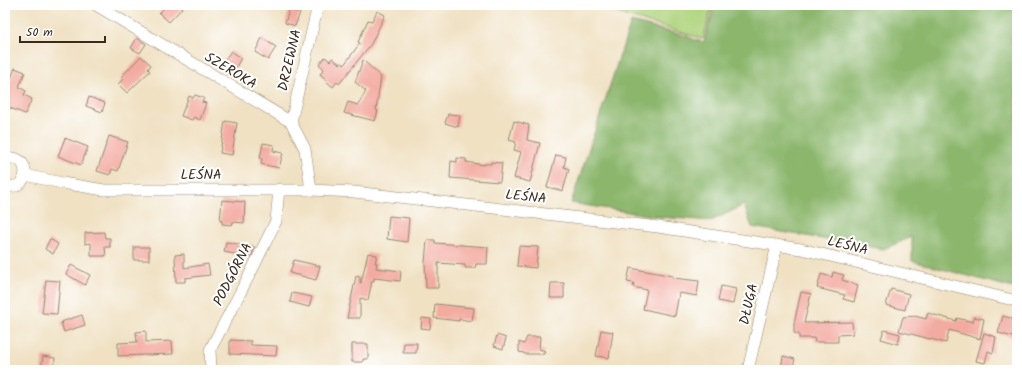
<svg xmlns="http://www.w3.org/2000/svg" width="1022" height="375" font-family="Kalam,sans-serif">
  <rect width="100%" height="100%" fill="#fff"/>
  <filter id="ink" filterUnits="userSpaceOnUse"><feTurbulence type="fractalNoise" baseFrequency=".025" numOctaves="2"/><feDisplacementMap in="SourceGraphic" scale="8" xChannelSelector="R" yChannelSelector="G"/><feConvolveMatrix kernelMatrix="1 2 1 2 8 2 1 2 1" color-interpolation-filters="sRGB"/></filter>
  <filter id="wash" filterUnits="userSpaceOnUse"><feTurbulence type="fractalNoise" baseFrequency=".012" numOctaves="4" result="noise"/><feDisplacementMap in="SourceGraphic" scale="16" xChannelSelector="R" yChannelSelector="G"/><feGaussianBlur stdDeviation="0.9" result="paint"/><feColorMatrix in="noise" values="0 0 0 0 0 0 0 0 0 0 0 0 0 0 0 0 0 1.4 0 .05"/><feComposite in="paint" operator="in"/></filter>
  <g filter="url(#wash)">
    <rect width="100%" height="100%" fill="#f0e1c3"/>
    <path fill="#afd47d" stroke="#757f4e" d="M590,5H712L703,39Z"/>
    <path fill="#8bb66c" stroke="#637045" d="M714,5H1017V289L912,261V237L883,249L752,227L744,205L711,221L660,217L571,203L631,22L686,36L695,40L704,42Z"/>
    <g id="blocks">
      <g fill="#f3aba1">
        <path d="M167,5H185L169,22L159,13Z"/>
        <path d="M289,10L300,13L295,26L285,23Z"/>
        <path d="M377,11L385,15L371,44L339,84L337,82L333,87L326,81L327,80L320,74L324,69L319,64L325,57L330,61L332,58L340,64L341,62L344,65L360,43L358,42L368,20L372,21Z"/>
        <path d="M137,38L146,44L140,53L131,48Z"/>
        <path d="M262,38L276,47L268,60L255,52Z"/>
        <path d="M231,51L241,58L235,69L224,61Z"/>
        <path d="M141,56L151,65L148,69L150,71L127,93L118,84L123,79L121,77Z"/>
        <path d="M363,60L381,77L376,110L378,111L375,121L344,113L348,102L358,105L366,91L355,82Z"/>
        <path d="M15,68L25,72L19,87L26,91L24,95L32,99L25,114L5,106V94Z"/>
        <path d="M195,95L204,98L202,102L206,103L200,120L194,117L192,120L181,116L189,96L193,98Z"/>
        <path d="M89,97L105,103L102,112L86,106Z"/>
        <path d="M448,114L460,115L458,127L445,123Z"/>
        <path d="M225,121L237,123L232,155L220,153Z"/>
        <path d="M514,121L529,125L527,140L540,143L530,182L514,178L521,152L514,150L516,142L509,140Z"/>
        <path d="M109,136L128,142L118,171L112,169L110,175L97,171Z"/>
        <path d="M65,138L88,147L81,165L58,156Z"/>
        <path d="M263,143L274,145L273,151L283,153L279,168L261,164L262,159L260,158Z"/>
        <path d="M556,155L566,157L564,167L569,169L563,191L547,187Z"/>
        <path d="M457,158L466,159V162L484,165V164H491V162L502,163L500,182L450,178L451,161L457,162Z"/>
        <path d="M222,200L245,202L244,223L233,222L232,225L222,224V221H220Z"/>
        <path d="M389,216L409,218L407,242L387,239Z"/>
        <path d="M104,232L105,238H110V247H105L106,256H91V243L85,244V233Z"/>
        <path d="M50,239L58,244L53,254L45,249Z"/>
        <path d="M427,240H435V243L488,247L487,264H476L475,268H465V265L438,263V288H426L425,262Z"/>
        <path d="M226,242L255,247L251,257L224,252Z"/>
        <path d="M519,246L538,247L536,268L517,266Z"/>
        <rect x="134" y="247" width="15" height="13"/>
        <path d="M368,253L377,255L375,263H377L376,268L401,271L400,281L374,278V281H372L368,300L360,298V318H347L356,276L360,277V283H361Z"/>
        <path d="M184,254V268L208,264L210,275L185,278V282H176L175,255Z"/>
        <path d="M294,260L320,266L316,280L290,273Z"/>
        <path d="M71,265L90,275L85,285L66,274Z"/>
        <path d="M630,268L673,276V278L699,281L697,296L679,293L675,316L643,309L647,290L633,287L634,283L627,282Z"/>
        <path d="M833,272L844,275L842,280L858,285L854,302L843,299L845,295L817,288L821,274L832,277Z"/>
        <path d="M46,280L60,281L57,314L42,313Z"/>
        <path d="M551,283H564V298H550Z"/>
        <path d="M721,286L736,289L733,304L718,301Z"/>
        <path d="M891,289L909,294L905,310L886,305Z"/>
        <path d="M801,292L811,294L804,323L852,322L853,334L838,335V342H815L814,338H799V334L794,333V324Z"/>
        <path d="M292,293L312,297L309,307L290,302Z"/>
        <path d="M435,304L474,308L472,321L459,319V321L434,318Z"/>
        <path d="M928,313L956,321L957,318L973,322L974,317L984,319L980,339L949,330L946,343L899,331L903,317L915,316L926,319Z"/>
        <path d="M82,315L85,325L64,332L61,322Z"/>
        <path d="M1003,316L1017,320V333L1014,332L1013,337L998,333Z"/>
        <path d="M422,318L431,319L430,329L421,328Z"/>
        <path d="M601,330L613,332L609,358L596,356Z"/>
        <path d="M884,330L900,334L898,344L881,339Z"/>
        <path d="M146,331V342L172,341L173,354L118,356V343L137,342L136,332Z"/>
        <path d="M984,333L996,337L993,353L988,351L985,363L976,361Z"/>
        <path d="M497,335L506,338L503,349L494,346Z"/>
        <path d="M527,337H540L539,349L545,351L544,354H524V353L519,352V342L524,344Z"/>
        <path d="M230,340L251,341L250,345L277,346L276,356L230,354Z"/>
        <path d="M404,343H417L416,353H403Z"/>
        <path d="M352,344H368V359H363V362H352Z"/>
        <path d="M43,356L55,358L53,370H41Z"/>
        <path d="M783,356L795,359L792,370L781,369Z"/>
      </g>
    </g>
  </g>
  <g filter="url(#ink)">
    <use href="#blocks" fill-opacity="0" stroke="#968670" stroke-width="1"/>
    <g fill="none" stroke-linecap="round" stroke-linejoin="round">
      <defs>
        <g id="street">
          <path d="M96,5L291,122L305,149L311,190"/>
          <path d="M291,122L318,5"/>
          <path d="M5,159C32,151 31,194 5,185"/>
          <path d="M25,175L62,183L104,190H311L354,192L658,227L801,249L1017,301"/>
          <path d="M211,370L210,350L251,272L276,221L279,189"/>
          <path d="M748,370L777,245"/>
        </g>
      </defs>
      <use href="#street" stroke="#968670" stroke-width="12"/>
      <use href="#street" stroke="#fff" stroke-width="11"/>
    </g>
  </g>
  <g text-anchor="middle" stroke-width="4" stroke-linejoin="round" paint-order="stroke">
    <g font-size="14" fill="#3b2a1e" stroke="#fff">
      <text transform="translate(289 60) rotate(-77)" y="5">DRZEWNA</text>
      <text transform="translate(231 70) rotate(31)" y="5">SZEROKA</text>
      <text x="201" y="179">LEŚNA</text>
      <text transform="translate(526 196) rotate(6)" y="5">LEŚNA</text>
      <text transform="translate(848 245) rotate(14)" y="5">LEŚNA</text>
      <text transform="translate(232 274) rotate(-63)" y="5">PODGÓRNA</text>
      <text transform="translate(748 304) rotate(-77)" y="5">DŁUGA</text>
    </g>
  </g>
  <rect width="1022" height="375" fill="none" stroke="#fff" stroke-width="20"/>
  <path d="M20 36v6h85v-6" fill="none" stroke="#3b2a1e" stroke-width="2"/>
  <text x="26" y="36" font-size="12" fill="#3b2a1e" stroke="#ffffff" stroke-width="3" paint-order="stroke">50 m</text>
</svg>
